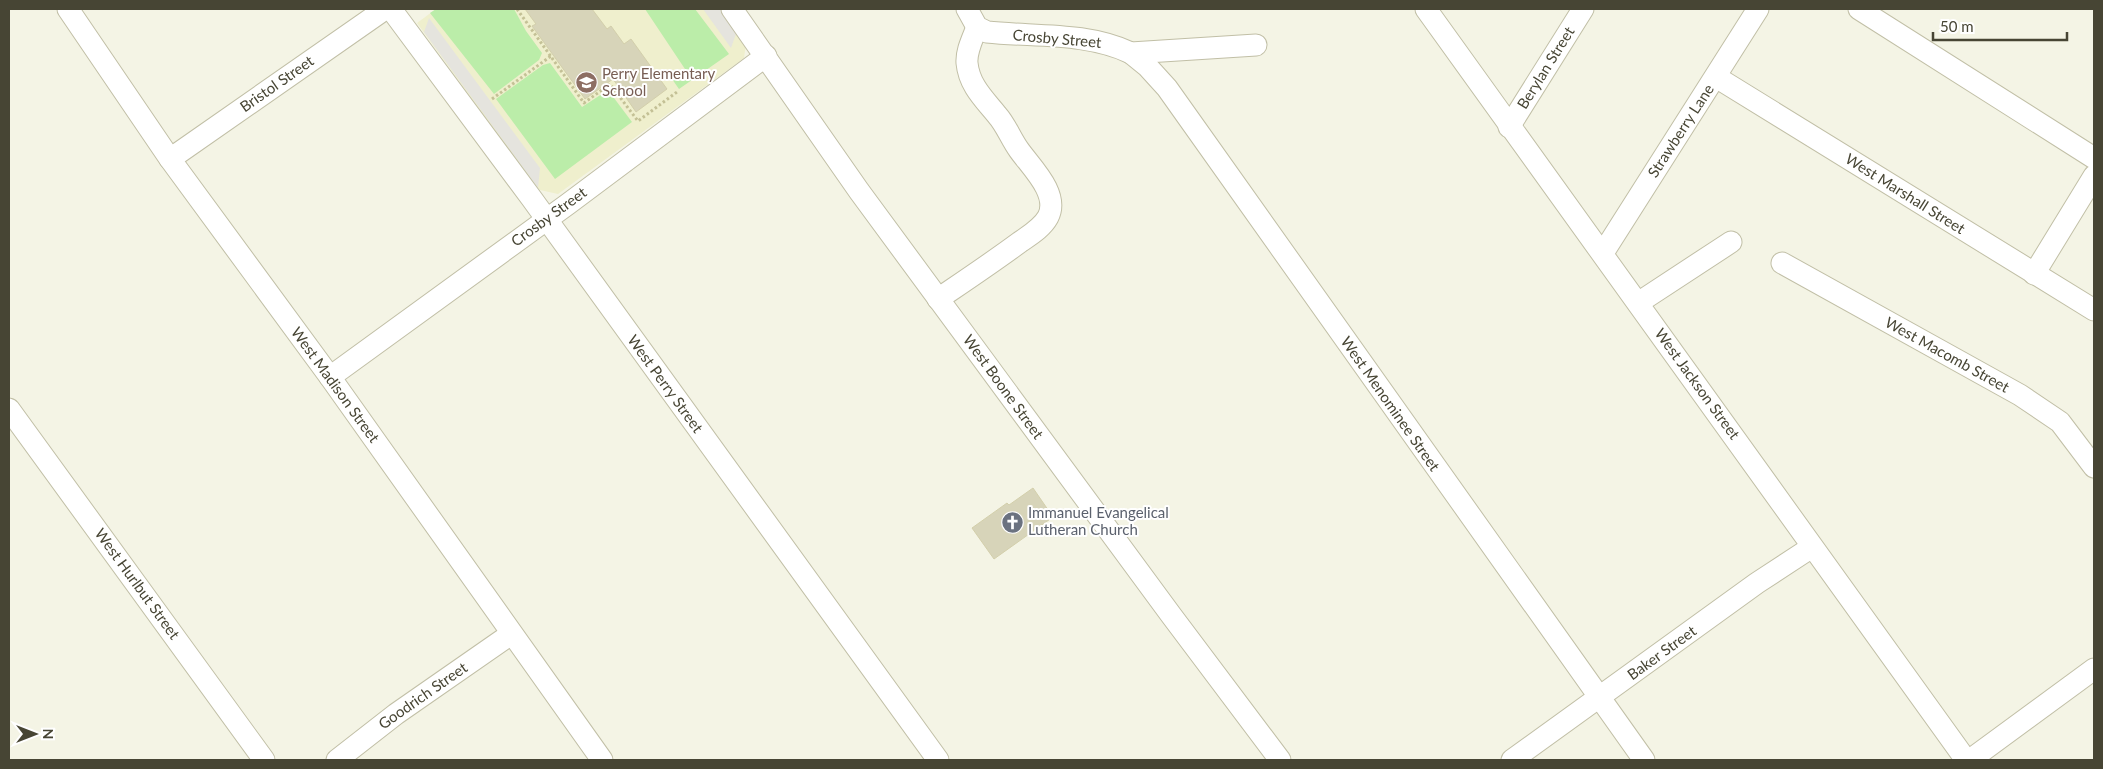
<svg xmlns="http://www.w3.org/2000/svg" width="2103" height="769" font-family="Lato,sans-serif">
  <rect width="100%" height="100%" fill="#f4f4e5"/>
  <path fill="#efefcd" d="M436,9H721L746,46L745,51L744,58L558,194L540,190L536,187L417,23Z"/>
  <g fill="#bbeda9">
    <path d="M436,9H514L526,31L542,53L539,60L494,94L430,13Z"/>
    <path d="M645,9H695L729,54L679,89L672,79L685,69Z"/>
    <path d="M550,63L582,107L608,90L632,122L555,179L496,99L543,65Z"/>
  </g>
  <g fill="#e5e4de">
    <path d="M703,9H721L737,31L731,48Z"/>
    <path d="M429,18L540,168L538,188L424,32Z"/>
  </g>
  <g fill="#d7d4b9" stroke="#d3cfab">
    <path d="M525,9H592L607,29L611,26L624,44L631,39L667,89L636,112L613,79L585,99L532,26L536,24Z"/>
    <path d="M1033,488L1053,517L994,559L972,528L1007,503L1009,505Z"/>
  </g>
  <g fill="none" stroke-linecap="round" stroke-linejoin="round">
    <defs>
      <g id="minor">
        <path d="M68,9L170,159L330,377L602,760"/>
        <path d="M391,9L532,199L938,760"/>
        <path d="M732,9L859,191L1171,615L1280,760"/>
        <path d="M967,9L977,27L987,32C1035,37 1087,32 1131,53L1256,45"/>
        <path d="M1426,9L1966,760"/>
        <path d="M1859,9L2094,158"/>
        <path d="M1131,53L1147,66L1167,88L1644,760"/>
        <path d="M1716,77L2094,310"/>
        <path d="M1509,127L1583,9"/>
        <path d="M170,159L385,9"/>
        <path d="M1603,253L1758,9"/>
        <path d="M1782,263L2020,395L2060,422L2094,467"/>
        <path d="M2034,274L2094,176"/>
        <path d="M938,299C966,280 993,262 1020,242C1030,235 1042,228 1048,217C1060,194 1031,167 1019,150C1011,139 1006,125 997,115C984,99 969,85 967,63C966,51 973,38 977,27"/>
        <path d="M1638,303L1731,242"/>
        <path d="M330,377L568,204L766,56"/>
        <path d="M9,409L264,760"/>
        <path d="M337,760L396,714L511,634"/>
        <path d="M1512,760L1757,583L1812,547"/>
        <path d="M1970,760L2094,669"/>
      </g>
    </defs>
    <use href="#minor" stroke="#c1bfa6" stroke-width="23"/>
    <g stroke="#c4c196" stroke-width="3" stroke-dasharray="2.5 2.5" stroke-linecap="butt">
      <path d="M517,9L584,103L610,84L638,121L677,92"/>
      <path d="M492,99L551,56"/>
    </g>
    <use href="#minor" stroke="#fff" stroke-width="21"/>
  </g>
  <defs>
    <symbol id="school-disc" viewBox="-11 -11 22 22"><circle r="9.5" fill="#8d6e63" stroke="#fff"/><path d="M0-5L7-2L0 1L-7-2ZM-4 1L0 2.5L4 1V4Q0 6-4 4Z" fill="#fff"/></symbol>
    <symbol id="church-disc" viewBox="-11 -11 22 22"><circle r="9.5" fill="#6b7280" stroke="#fff"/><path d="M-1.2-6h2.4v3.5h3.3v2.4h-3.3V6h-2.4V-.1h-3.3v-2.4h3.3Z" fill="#fff"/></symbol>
  </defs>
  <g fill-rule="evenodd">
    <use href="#school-disc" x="574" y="70" width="25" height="25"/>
    <use href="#church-disc" x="1000" y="510" width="25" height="25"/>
  </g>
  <g text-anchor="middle" stroke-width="4" stroke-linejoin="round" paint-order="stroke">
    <g font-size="15" fill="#474534" stroke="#fff">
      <text transform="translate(1057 39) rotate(5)" y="5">Crosby Street</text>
      <text transform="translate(1546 68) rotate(-58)" y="5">Berylan Street</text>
      <text transform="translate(277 84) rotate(-35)" y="5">Bristol Street</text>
      <text transform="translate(1681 131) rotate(-57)" y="5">Strawberry Lane</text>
      <text transform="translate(1905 194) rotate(32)" y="5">West Marshall Street</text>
      <text transform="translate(549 217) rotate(-36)" y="5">Crosby Street</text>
      <text transform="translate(1947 355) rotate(29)" y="5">West Macomb Street</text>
      <text transform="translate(665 384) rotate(54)" y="5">West Perry Street</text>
      <text transform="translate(1697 384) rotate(54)" y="5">West Jackson Street</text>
      <text transform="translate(335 385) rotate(54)" y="5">West Madison Street</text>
      <text transform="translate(1003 387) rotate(54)" y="5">West Boone Street</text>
      <text transform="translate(1390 404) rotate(55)" y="5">West Menominee Street</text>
      <text transform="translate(137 584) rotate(54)" y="5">West Hurlbut Street</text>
      <text transform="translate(1662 653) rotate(-36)" y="5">Baker Street</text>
      <text transform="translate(423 696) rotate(-35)" y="5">Goodrich Street</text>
    </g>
    <g font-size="15" fill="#785e54" stroke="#fff" text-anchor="start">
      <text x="602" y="79">Perry Elementary<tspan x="602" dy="17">School</tspan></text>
    </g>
    <g font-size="15" fill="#5b616d" stroke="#fff" text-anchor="start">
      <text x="1028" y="518">Immanuel Evangelical<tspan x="1028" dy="17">Lutheran Church</tspan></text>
    </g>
  </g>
  <rect width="2103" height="769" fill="none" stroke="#474534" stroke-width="20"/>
  <g transform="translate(35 734) rotate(90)" stroke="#ffffff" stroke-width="4" paint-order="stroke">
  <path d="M0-4L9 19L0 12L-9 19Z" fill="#474534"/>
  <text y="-8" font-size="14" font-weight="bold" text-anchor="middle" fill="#474534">N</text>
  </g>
  <path d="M1933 32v8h134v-8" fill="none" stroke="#474534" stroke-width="2.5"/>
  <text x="1940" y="32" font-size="15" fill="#474534" stroke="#ffffff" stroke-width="4" paint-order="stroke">50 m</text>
</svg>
